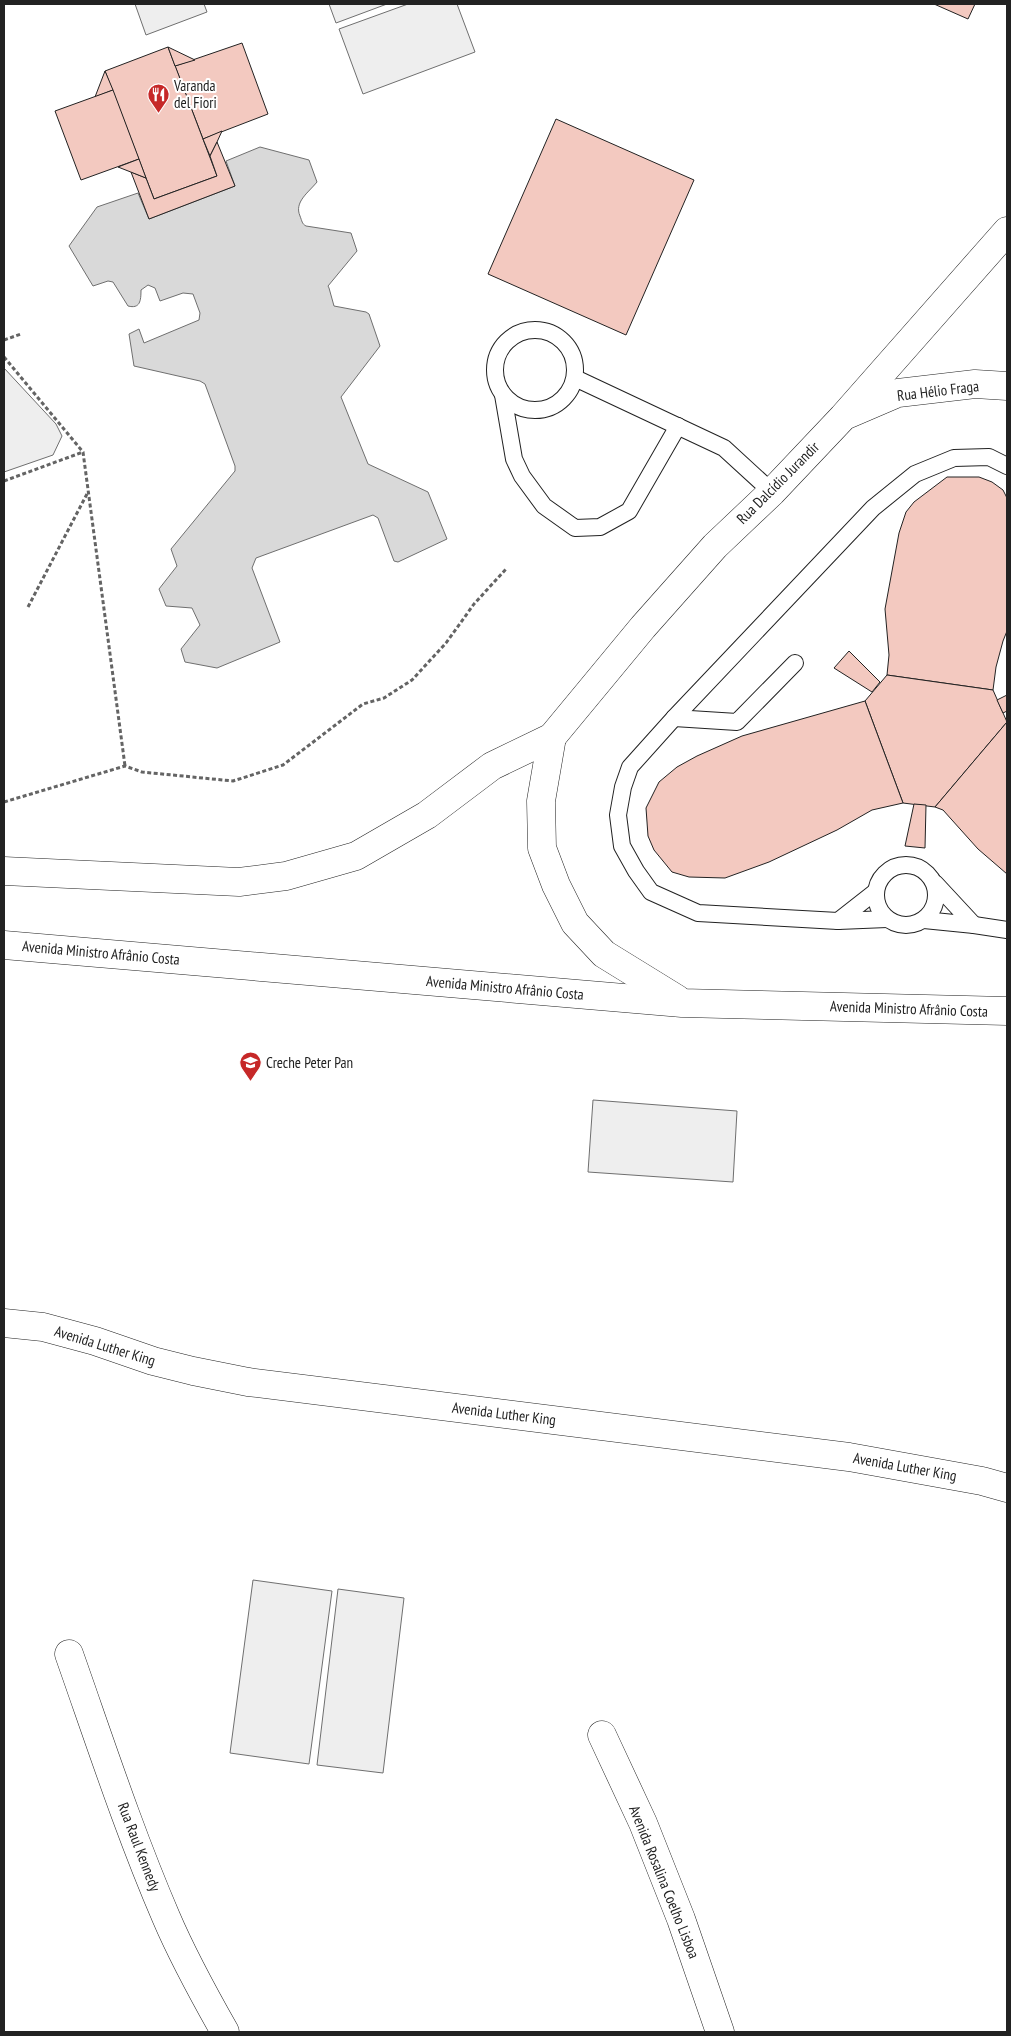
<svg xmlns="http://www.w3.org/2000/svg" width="1011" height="2036" font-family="'PT Sans Narrow',sans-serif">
  <rect width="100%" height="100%" fill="#fff"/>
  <g fill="#eee" stroke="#6f6f6f">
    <path d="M135,4H204L207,12L146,35Z"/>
    <path d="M329,4H387L336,23Z"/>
    <path d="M408,4H457L475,52L363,94L339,29Z"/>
    <path d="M4,368L56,424L62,436L53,455L4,472Z"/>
    <path d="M593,1100L737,1111L733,1182L588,1172Z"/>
    <path d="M253,1580L332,1591L309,1764L230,1753Z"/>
    <path d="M338,1589L404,1598L383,1773L317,1765Z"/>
  </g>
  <path fill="#d9d9d9" stroke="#6f6f6f" d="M260,147L309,160L317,182C308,193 294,202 300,216C302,221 302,224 306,226L351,233L357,251L328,286L329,288L334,306L366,312L369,314L380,346L341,397L368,464L428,492L447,539L398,562L394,561L378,518L373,515L256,558L252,568L280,642L217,668L185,662L181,649L200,625L192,608L166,606L159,589L177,566L171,549L235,471V466L205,384L200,381L134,366L129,334L139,329L144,343L199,320L200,313L193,294L183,293L160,301L155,288L148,285L141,290C141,301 140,309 128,306L113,282L108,281L93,286L69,246L97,207L138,193L149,219L235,186L226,161Z"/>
  <g fill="#f3c9c0" stroke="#222">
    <path d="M934,4H975L968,19Z"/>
    <path d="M242,43L268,114L203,139L175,66Z"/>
    <path d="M168,47L217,176L154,199L105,71Z"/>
    <path d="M168,47L195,60L175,66Z"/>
    <path d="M105,71L113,90L95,97Z"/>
    <path d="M113,90L139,159L81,180L55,111Z"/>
    <path d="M556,119L694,180L626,335L488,274Z"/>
    <path d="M222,131L217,142L210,156L203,139Z"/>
    <path d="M217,142L235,186L149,219L131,172L146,178L154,199L217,176L210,156Z"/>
    <path d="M139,159L146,178L118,167Z"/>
    <path d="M947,477H979L992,482L1003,490L1007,498V631L1003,641L996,667L993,690L887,675L889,655L885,609L899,533L906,512L914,502Z"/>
    <path d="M849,651L880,682L872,692L834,668Z"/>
    <path d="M887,675L993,690L1007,722L935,807L903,803L865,701Z"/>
    <path d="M1007,695V711L1003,713L997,700Z"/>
    <path d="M865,701L903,803L872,810L837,830L769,862L725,878L689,877L672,872L654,850L648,836L646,808L659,782L677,767L697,756L742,736Z"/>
    <path d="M1007,722V874L978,849L943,810L935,807Z"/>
    <path d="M914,804L926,805L925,848L905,846Z"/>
  </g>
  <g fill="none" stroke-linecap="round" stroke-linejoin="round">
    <defs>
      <g id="lane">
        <circle cx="535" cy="370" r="40"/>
        <path d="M575,378L724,448L772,492"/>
        <path d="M503,395L514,459L522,476L544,506L575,528L600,527L629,511L678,426"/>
        <path d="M674,718L737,722L795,663"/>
        <circle cx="906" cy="895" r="30"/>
        <path d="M875,892L838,921L887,919"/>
        <path d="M924,920L974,925L935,883"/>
        <path d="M838,921L698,913L651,892L636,871L622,846L618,815L623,787L630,767L674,718L873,508L915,474L954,458L989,457L1007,466"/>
        <path d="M974,925L1007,930"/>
      </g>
      <g id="street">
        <path d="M4,1323L43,1327L95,1341L153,1361L193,1371L248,1382L849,1457L982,1481L1007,1488"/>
        <path d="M69,1654C100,1742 129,1831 166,1917C183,1957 204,1995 225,2032"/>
        <path d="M602,1735L643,1823L681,1919L720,2032"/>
      </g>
      <g id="secondary">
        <path d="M849,414L898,393L975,384L1007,386"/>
        <path d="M552,737L541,801L542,848L556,885L575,923L604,954L677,999"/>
        <path d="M4,871L239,882L286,876L356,856L427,815L492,766L552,737L643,627L715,546L772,492L843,417L1007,231"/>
        <path d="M4,945L682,1003L1007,1011"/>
      </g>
    </defs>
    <use href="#lane" stroke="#222" stroke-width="18"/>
    <use href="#street" stroke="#222" stroke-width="29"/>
    <use href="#secondary" stroke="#222" stroke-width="29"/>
    <g stroke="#646464" stroke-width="3" stroke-dasharray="4 2.5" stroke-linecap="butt">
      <path d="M4,340L21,334"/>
      <path d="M4,357L83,452L125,766"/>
      <path d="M4,481L83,452"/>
      <path d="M28,607L88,492"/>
      <path d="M4,802L125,766L142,772L233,781L283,765L363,704L384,698L412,680L446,643L474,604L506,569"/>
    </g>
    <use href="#lane" stroke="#fff" stroke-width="16"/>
    <use href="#street" stroke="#fff" stroke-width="28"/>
    <use href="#secondary" stroke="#fff" stroke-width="28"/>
  </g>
  <defs>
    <symbol id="restaurant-pin" viewBox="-11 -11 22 30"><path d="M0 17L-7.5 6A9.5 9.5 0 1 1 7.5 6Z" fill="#c62828" stroke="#fff"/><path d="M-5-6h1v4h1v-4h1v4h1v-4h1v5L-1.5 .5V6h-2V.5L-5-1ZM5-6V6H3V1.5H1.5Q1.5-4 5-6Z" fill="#fff"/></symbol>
    <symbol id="school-pin" viewBox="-11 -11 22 30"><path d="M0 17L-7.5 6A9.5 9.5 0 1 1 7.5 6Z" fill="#c62828" stroke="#fff"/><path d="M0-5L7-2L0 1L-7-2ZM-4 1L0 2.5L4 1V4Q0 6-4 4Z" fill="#fff"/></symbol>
  </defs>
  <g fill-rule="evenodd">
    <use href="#restaurant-pin" x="146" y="82" width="25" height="34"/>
    <use href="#school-pin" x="238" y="1050" width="25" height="34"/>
  </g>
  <g text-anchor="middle" stroke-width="4" stroke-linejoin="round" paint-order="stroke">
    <g font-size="15" fill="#222" stroke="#fff" text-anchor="start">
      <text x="174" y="91">Varanda<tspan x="174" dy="17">del Fiori</tspan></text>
      <text x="266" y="1068">Creche Peter Pan</text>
    </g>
    <g font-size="15" fill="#222" stroke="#fff">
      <text transform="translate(938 391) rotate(-7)" y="5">Rua Hélio Fraga</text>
      <text transform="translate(778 483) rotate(-45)" y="5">Rua Dalcídio Jurandir</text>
      <text transform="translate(101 953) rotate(5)" y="5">Avenida Ministro Afrânio Costa</text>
      <text transform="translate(505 988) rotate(5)" y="5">Avenida Ministro Afrânio Costa</text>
      <text transform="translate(909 1009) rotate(2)" y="5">Avenida Ministro Afrânio Costa</text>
      <text transform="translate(105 1346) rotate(17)" y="5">Avenida Luther King</text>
      <text transform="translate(504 1414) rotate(7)" y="5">Avenida Luther King</text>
      <text transform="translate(905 1467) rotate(10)" y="5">Avenida Luther King</text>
      <text transform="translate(139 1847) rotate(69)" y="5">Rua Raul Kennedy</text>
      <text transform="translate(664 1882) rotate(68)" y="5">Avenida Rosalina Coelho Lisboa</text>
    </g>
  </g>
  <rect width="1011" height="2036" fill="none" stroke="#222222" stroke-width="10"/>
</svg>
